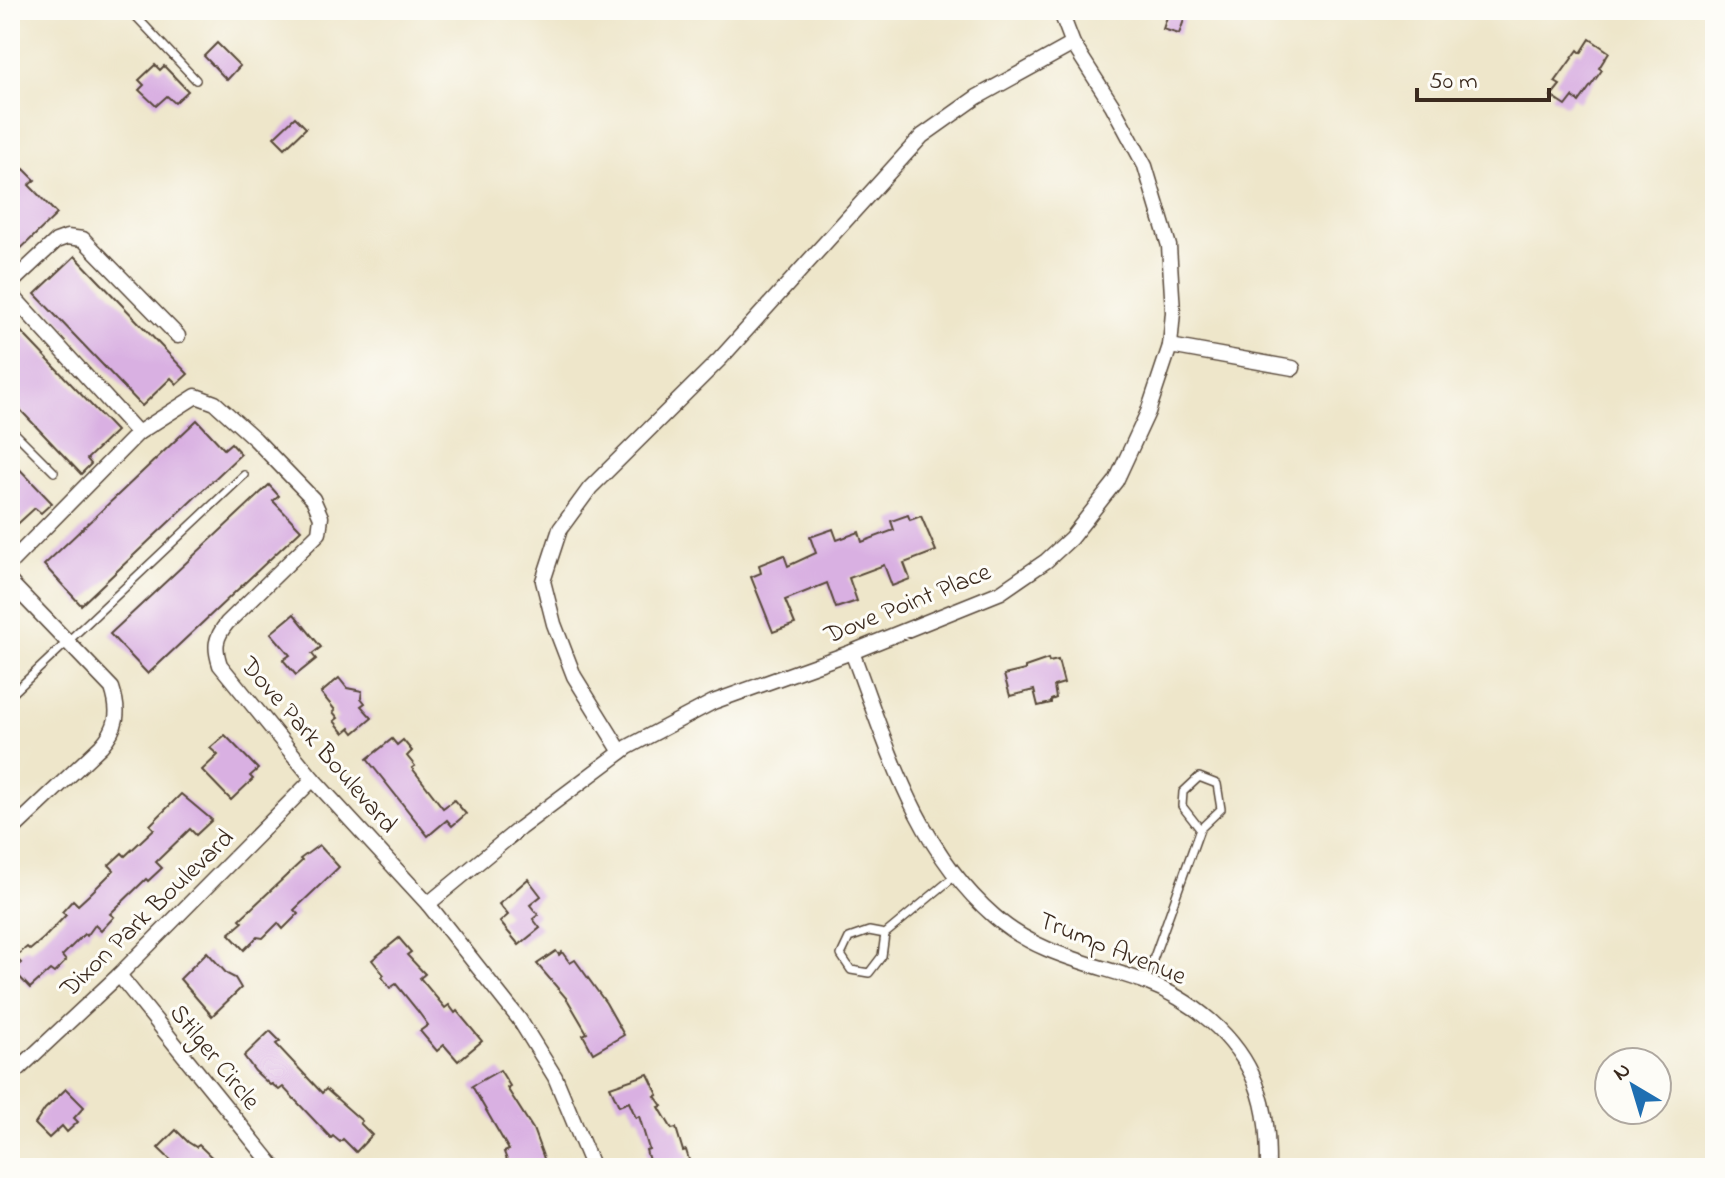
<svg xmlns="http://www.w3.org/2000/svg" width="1725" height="1178" font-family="'Indie Flower',sans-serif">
  <rect width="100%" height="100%" fill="#fdfcf7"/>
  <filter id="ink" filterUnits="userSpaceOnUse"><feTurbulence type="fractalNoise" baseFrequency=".0125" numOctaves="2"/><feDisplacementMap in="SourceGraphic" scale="16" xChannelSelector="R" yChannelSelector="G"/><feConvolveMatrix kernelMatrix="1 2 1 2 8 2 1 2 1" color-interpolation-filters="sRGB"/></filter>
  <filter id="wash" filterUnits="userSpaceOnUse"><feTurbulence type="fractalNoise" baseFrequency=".006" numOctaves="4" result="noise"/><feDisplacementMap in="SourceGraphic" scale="32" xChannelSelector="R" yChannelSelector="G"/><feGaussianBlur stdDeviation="1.8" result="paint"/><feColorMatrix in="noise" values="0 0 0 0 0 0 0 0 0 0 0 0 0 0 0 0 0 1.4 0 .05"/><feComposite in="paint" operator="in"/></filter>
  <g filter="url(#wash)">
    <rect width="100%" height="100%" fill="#eee6ca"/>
    <g id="blocks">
      <g fill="#d9b0e2">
        <path d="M1169,11L1185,17L1179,34L1163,29Z"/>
        <path d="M1590,39L1609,52L1599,68L1602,70L1579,102L1573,97L1566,106L1551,96L1560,85L1555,82L1578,50L1581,53Z"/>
        <path d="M217,43L240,66L227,80L204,56Z"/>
        <path d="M155,65L160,70L164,66L188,91L175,103L167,96L156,106L139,90L144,85L139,80Z"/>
        <path d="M295,117L306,128L285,148L274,137Z"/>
        <path d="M24,169L35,180L29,185L57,214L10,259V182Z"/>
        <path d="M75,256L188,374L177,384L171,378L142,406L35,294Z"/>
        <path d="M10,320L116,431L87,459L91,464L81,474L10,399Z"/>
        <path d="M197,420L224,449L231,443L241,454L81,605L44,565Z"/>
        <path d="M10,459L52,503L41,513L35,508L10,531Z"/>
        <path d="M269,485L279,496L273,501L301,530L148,674L110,634Z"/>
        <path d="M908,515L910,520L921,516L936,551L904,563L910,579L892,586L884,565L849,578L857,601L836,608L827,583L785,600L795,624L773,632L751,577L761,573L759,565L784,555L788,566L816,553L810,537L833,529L837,540L859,532L862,542L894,530L891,521Z"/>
        <path d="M294,614L321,647L312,654L316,659L296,675L283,660L290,655L271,633Z"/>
        <path d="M1048,659L1049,662L1058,660L1064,683L1054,686L1056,698L1051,700V703L1038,706L1034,690L1010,696L1004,675L1025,670V667Z"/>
        <path d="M339,678L347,688L362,691L361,698L365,703L361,706L372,718L354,733L350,728L344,733L334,721L338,718L333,712L335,710L321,693Z"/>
        <path d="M225,735L258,769L250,776L253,779L231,800L202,770L218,755L210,748Z"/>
        <path d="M392,739L397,745L403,740L412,751L407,756L415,766L412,768L443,808L454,800L466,814L452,826L447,820L428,836L367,759Z"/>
        <path d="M181,794L212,820L196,835L190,829L156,862L162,868L148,881L146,879L110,914L114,917L101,931L95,925L87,936L84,934L62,956L66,961L54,973L50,970L30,988L13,970L21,963L15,957L27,947L30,950L44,938L66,915L62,912L73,900L78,905L90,894L114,870L109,865L122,853L125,856L154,829L150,825Z"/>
        <path d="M319,845L339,867L294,910L298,914L283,929L278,923L263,938L257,937L244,950L229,934L243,922L240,919L302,861L300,859Z"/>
        <path d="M528,879L541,896L530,905L538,915L533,919L540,928L519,945L500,922L508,915L499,904Z"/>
        <path d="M399,938L411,952L407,955L425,974L420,978L445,1008L449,1005L455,1013L457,1011L482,1041L458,1061L444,1045L437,1051L420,1031L428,1025L417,1010L396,984L390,988L382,977L384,975L372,960Z"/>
        <path d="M556,951L559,955L562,952L570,963L575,960L606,1003L624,1035L593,1053L583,1035L587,1033L567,999L537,964Z"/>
        <path d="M207,952L227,974L235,978L241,988L212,1016L180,979Z"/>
        <path d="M270,1031L280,1041L276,1044L322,1093L326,1089L362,1121L360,1123L372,1135L356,1152L343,1139L340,1142L333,1136L331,1138L283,1087L279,1090L272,1084L270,1085L255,1071L244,1056Z"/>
        <path d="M500,1070L510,1086L507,1088L533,1129L546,1164L532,1168H510L504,1152L509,1150L472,1086Z"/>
        <path d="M648,1074L658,1095L655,1096L662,1106L659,1107L672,1129L676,1128L683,1151L686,1150L690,1163L687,1164L688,1168H651L646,1150L649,1149L639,1116L636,1118L629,1102L619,1106L610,1087Z"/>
        <path d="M66,1089L84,1107L74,1118L78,1122L67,1132L62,1126L49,1138L35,1124L45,1109Z"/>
        <path d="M176,1130L188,1142L196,1147L199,1145L223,1168H179L158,1148Z"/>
      </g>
    </g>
  </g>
  <g filter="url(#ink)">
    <use href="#blocks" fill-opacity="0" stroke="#564638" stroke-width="2"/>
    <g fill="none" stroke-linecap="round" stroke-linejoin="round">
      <defs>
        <g id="service">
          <path d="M130,10L196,80"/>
          <path d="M10,428L54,472"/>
          <path d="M10,696L244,475"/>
          <path d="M885,934L882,956L869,973L851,970L841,955L849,938L869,931L885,934L955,876"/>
          <path d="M1145,982L1200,829L1221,809L1217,784L1199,777L1183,792L1182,806L1200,829"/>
        </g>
        <g id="minor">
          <path d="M10,284L56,241L67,237L83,239L178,336"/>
          <path d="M10,293L138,433"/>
          <path d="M1170,346L1293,368"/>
          <path d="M10,563L138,433L196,396L215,403L255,439L313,499L321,517L319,533L227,623C215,638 214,647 220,665L313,779L428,904L519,1019L555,1077L593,1168"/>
          <path d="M10,582L112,688C120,712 118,727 101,746L10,832"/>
          <path d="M852,652C888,747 915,847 994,916C1036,954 1091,963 1143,981C1191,999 1237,1035 1256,1084C1267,1111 1268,1140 1268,1168"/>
          <path d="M621,752L574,676L554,624L543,581L560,529L590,488L720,359L922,136L977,97L1073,44"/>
          <path d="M428,904L520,828L628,747L713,702L852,652L1001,592L1046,561L1071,538L1116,481L1148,412L1170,346L1173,312L1169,246L1145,166L1112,105L1073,44L1060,10"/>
          <path d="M119,975L275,1168"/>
          <path d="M10,1077L119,975L313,779"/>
        </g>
      </defs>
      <use href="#service" stroke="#564638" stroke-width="10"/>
      <use href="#minor" stroke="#564638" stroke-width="17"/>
      <use href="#service" stroke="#fff" stroke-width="7"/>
      <use href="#minor" stroke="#fff" stroke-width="14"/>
    </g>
  </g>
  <g text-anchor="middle" stroke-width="6" stroke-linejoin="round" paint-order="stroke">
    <g font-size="26" fill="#3b2a1e" stroke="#fdfcf7">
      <text transform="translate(907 602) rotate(-22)" y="9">Dove Point Place</text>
      <text transform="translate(320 744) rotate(49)" y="9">Dove Park Boulevard</text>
      <text transform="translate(146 912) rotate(-44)" y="9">Dixon Park Boulevard</text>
      <text transform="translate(1113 947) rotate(22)" y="9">Trump Avenue</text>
      <text transform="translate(216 1056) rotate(51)" y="9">Stilger Circle</text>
    </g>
  </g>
  <rect width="1725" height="1178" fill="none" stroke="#fdfcf7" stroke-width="40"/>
  <g transform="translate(1633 1086) rotate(322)"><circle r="38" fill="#fdfcf7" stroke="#afa8a0" stroke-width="2"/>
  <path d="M0-6L14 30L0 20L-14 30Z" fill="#1f6fb2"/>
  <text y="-12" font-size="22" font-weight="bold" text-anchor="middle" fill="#3b2a1e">N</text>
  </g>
  <path d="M1417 88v12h132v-12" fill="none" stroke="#3b2a1e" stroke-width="4"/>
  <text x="1429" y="88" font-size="24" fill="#3b2a1e" stroke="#fdfcf7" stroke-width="6" paint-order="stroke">50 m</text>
</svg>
